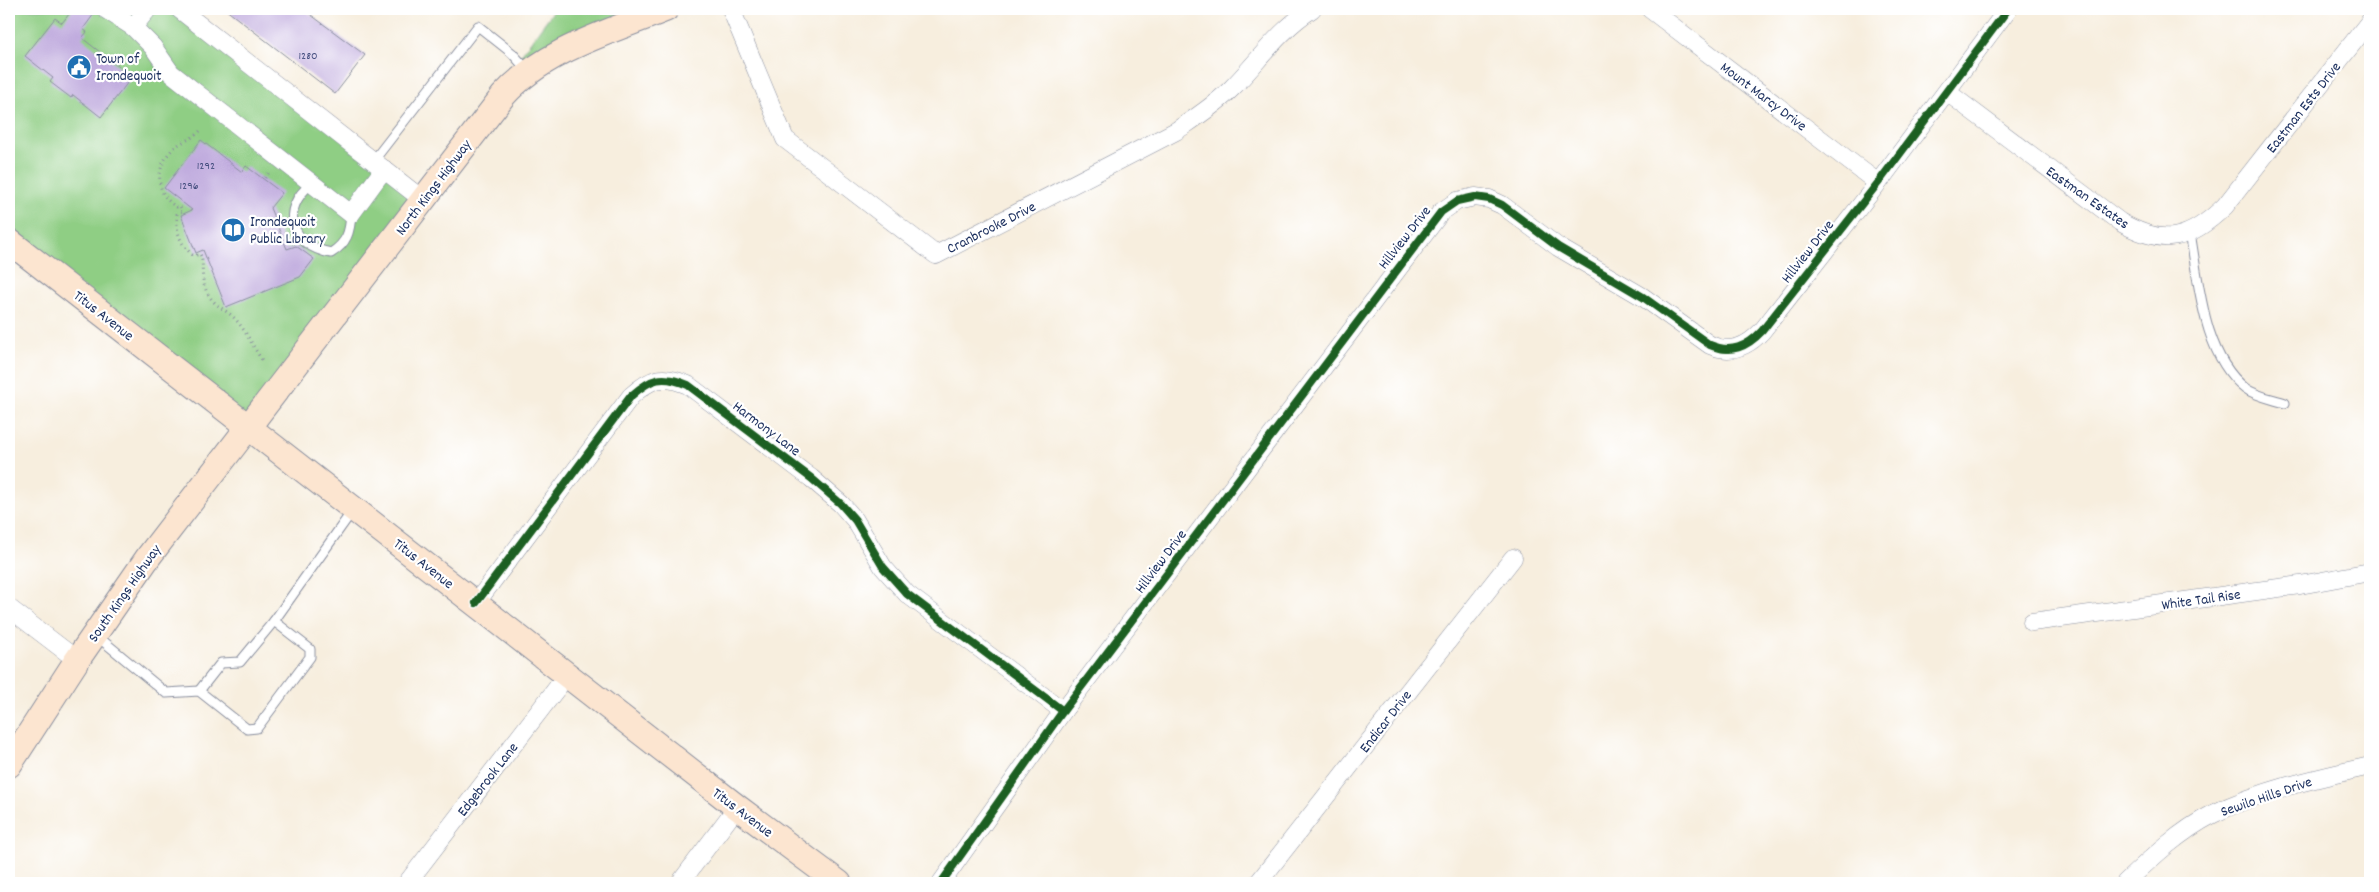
<svg xmlns="http://www.w3.org/2000/svg" width="2379" height="892" font-family="Dekko,sans-serif">
  <rect width="100%" height="100%" fill="#fff"/>
  <filter id="ink" filterUnits="userSpaceOnUse"><feTurbulence type="fractalNoise" baseFrequency=".02" numOctaves="2"/><feDisplacementMap in="SourceGraphic" scale="10" xChannelSelector="R" yChannelSelector="G"/><feConvolveMatrix kernelMatrix="1 2 1 2 8 2 1 2 1" color-interpolation-filters="sRGB"/></filter>
  <filter id="wash" filterUnits="userSpaceOnUse"><feTurbulence type="fractalNoise" baseFrequency=".0096" numOctaves="4" result="noise"/><feDisplacementMap in="SourceGraphic" scale="20" xChannelSelector="R" yChannelSelector="G"/><feGaussianBlur stdDeviation="1.12" result="paint"/><feColorMatrix in="noise" values="0 0 0 0 0 0 0 0 0 0 0 0 0 0 0 0 0 1.4 0 .05"/><feComposite in="paint" operator="in"/></filter>
  <g filter="url(#wash)">
    <rect width="100%" height="100%" fill="#f7eede"/>
    <g fill="#8fce84" stroke="#557e71">
      <path d="M9,9H180L425,198L248,427L9,241Z"/>
      <path d="M555,9H666L534,68L518,59Z"/>
    </g>
    <g id="blocks">
      <g fill="#c0abde">
        <path d="M73,9H87L94,14L83,29L87,32L82,38L132,77L101,117L73,95L71,98L50,82L53,78L25,56L55,18L62,23Z"/>
        <path d="M225,9H303L365,55L335,94Z"/>
        <path d="M201,140L242,172L246,166L282,193L270,208L287,249L296,246L314,259L300,277L226,307L203,250L196,253L181,215L192,210L164,188Z"/>
      </g>
    </g>
  </g>
  <g filter="url(#ink)">
    <use href="#blocks" fill-opacity="0" stroke="#898e9e" stroke-width="1"/>
    <g fill="none" stroke-linecap="round" stroke-linejoin="round">
      <defs>
        <g id="lane">
          <path d="M374,160L478,26L512,53L528,71"/>
          <path d="M312,183C278,210 291,246 331,253C347,243 350,232 351,214"/>
          <path d="M2190,233C2199,283 2203,355 2245,388C2255,396 2273,399 2285,403"/>
          <path d="M97,636L166,693L199,691L247,729L257,728L310,657V649L274,621L353,510"/>
          <path d="M199,691L221,663L240,662L274,621"/>
        </g>
        <g id="street">
          <path d="M105,9L133,27L153,47L171,73L351,214L384,169"/>
          <path d="M179,9L423,200"/>
          <path d="M731,9L785,139L936,255L1176,131C1195,118 1214,106 1231,89C1258,62 1279,30 1312,9"/>
          <path d="M1650,9L1878,183"/>
          <path d="M133,27L148,9"/>
          <path d="M1947,92L2120,222C2164,247 2189,241 2225,206L2370,21"/>
          <path d="M476,603L631,396C651,378 662,374 688,385L811,478L841,504L855,520L883,567L907,594L1063,711"/>
          <path d="M9,608L77,660"/>
          <path d="M2032,622L2300,585L2370,572"/>
          <path d="M407,883L567,675"/>
          <path d="M680,883L737,807"/>
          <path d="M941,883L1063,711L1441,212L1457,201L1475,197L1489,199L1502,205L1558,247L1643,297L1710,345C1731,354 1747,347 1762,331L1878,183L2008,9"/>
          <path d="M1258,883L1513,558"/>
          <path d="M2125,883C2151,858 2180,831 2213,814C2262,790 2317,778 2370,766"/>
        </g>
        <g id="secondary">
          <path d="M9,241L737,807L839,883"/>
          <path d="M9,765L77,660L149,556L503,96C545,49 610,32 666,9"/>
        </g>
      </defs>
      <use href="#lane" stroke="#898e9e" stroke-width="11"/>
      <use href="#street" stroke="#898e9e" stroke-width="19"/>
      <use href="#secondary" stroke="#898e9e" stroke-width="27"/>
      <g stroke="#898e9e" stroke-width="3" stroke-dasharray="1 4" stroke-linecap="butt">
        <path d="M200,131C192,140 183,140 174,148C155,165 154,195 177,207L180,206L182,211L177,214V217C176,233 181,246 194,256L200,254C205,263 199,276 207,292C215,308 227,309 237,321C247,333 254,348 263,362"/>
        <path d="M265,178L270,171"/>
      </g>
      <use href="#lane" stroke="#fff" stroke-width="9"/>
      <use href="#street" stroke="#fff" stroke-width="18"/>
      <use href="#secondary" stroke="#fce5d0" stroke-width="25"/>
      <defs>
        <g id="cycleway">
          <path d="M476,603L631,396C651,378 662,374 688,385L811,478L841,504L855,520L883,567L907,594L1063,711"/>
          <path d="M941,883L1063,711L1441,212L1457,201L1475,197L1489,199L1502,205L1558,247L1643,297L1710,345C1731,354 1747,347 1762,331L1878,183L2008,9"/>
        </g>
      </defs>
      <use href="#cycleway" stroke="#fff" stroke-width="11"/>
      <use href="#cycleway" stroke="#1b5e20" stroke-width="8"/>
    </g>
  </g>
  <defs>
    <symbol id="civic-disc" viewBox="-11 -11 22 22"><circle r="9.5" fill="#1f6fb2" stroke="#fff"/><path d="M-.6-6.5H3V-4.5H.6V-3L4-1V1h2V6H-6V1h2V-1L-.6-3ZM-1.2 2.5V6h2.4V2.5Z" fill="#fff"/></symbol>
    <symbol id="library-disc" viewBox="-11 -11 22 22"><circle r="9.5" fill="#1f6fb2" stroke="#fff"/><path d="M-6-4Q-3-5.5-.7-3.5V5Q-3 3-6 4ZM6-4Q3-5.5 .7-3.5V5Q3 3 6 4Z" fill="#fff"/></symbol>
  </defs>
  <g fill-rule="evenodd">
    <use href="#civic-disc" x="65" y="53" width="28" height="28"/>
    <use href="#library-disc" x="219" y="216" width="28" height="28"/>
  </g>
  <g text-anchor="middle" stroke-width="4.5" stroke-linejoin="round" paint-order="stroke">
    <g font-size="12" fill="#444e7e">
      <text x="308" y="59">1280</text>
      <text x="206" y="169">1292</text>
      <text x="189" y="189">1296</text>
    </g>
    <g font-size="15" fill="#1b2f5e" stroke="#fff" text-anchor="start">
      <text x="96" y="63">Town of<tspan x="96" dy="17">Irondequoit</tspan></text>
      <text x="250" y="226">Irondequoit<tspan x="250" dy="17">Public Library</tspan></text>
    </g>
    <g font-size="15" fill="#1b2f5e" stroke="#fff">
      <text transform="translate(1764 96) rotate(37)" y="5">Mount Marcy Drive</text>
      <text transform="translate(2303 107) rotate(-52)" y="5">Eastman Ests Drive</text>
      <text transform="translate(433 187) rotate(-53)" y="5">North Kings Highway</text>
      <text transform="translate(2088 197) rotate(35)" y="5">Eastman Estates</text>
      <text transform="translate(991 227) rotate(-27)" y="5">Cranbrooke Drive</text>
      <text transform="translate(1404 237) rotate(-52)" y="5">Hillview Drive</text>
      <text transform="translate(1807 251) rotate(-52)" y="5">Hillview Drive</text>
      <text transform="translate(104 315) rotate(38)" y="5">Titus Avenue</text>
      <text transform="translate(767 428) rotate(37)" y="5">Harmony Lane</text>
      <text transform="translate(1160 561) rotate(-53)" y="5">Hillview Drive</text>
      <text transform="translate(424 563) rotate(38)" y="5">Titus Avenue</text>
      <text transform="translate(124 593) rotate(-55)" y="5">South Kings Highway</text>
      <text transform="translate(2201 599) rotate(-8)" y="5">White Tail Rise</text>
      <text transform="translate(1385 721) rotate(-52)" y="5">Endicar Drive</text>
      <text transform="translate(487 779) rotate(-52)" y="5">Edgebrook Lane</text>
      <text transform="translate(2266 796) rotate(-19)" y="5">Sewilo Hills Drive</text>
      <text transform="translate(743 812) rotate(37)" y="5">Titus Avenue</text>
    </g>
  </g>
  <rect width="2379" height="892" fill="none" stroke="#fff" stroke-width="30"/>
</svg>
